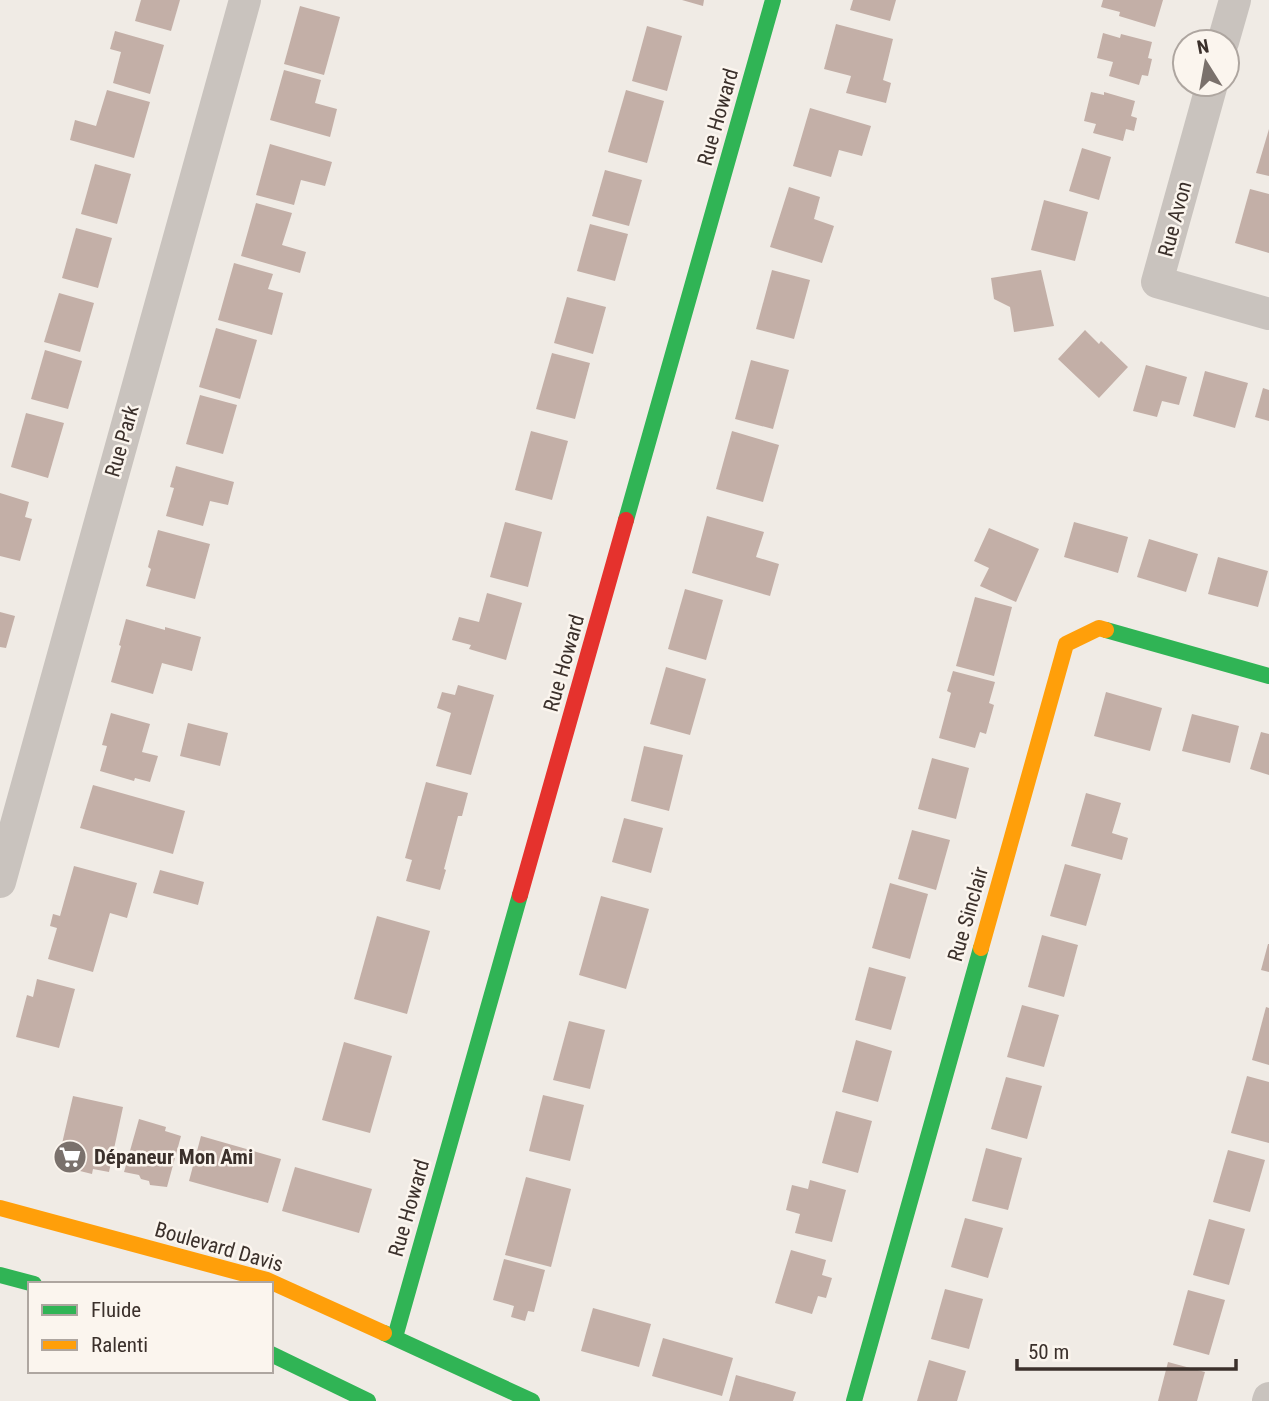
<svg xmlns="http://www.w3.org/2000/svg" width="1269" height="1401" font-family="'Roboto Condensed',sans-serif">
  <rect width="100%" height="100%" fill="#f0ebe5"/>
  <g fill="#c3afa7">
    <path d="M141,0H180L171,31L135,21Z"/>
    <path d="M682,0H704L703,6Z"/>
    <path d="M853,0H896L890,21L850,10Z"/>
    <path d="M1103,0H1163L1155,27L1119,16L1120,12L1101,7Z"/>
    <path d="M300,6L340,17L324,75L284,64Z"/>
    <path d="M836,24L893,39L883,80L891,83L886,103L846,93L851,76L824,69Z"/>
    <path d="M647,26L682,36L667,91L632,81Z"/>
    <path d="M115,31L164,45L150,94L113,83L121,52L110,49Z"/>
    <path d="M1103,33L1120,38L1121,34L1152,42L1148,58L1152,59L1148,76L1142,75L1139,85L1109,76L1113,62L1097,58Z"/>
    <path d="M284,70L321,80L315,103L337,109L330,137L270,120Z"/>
    <path d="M107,90L150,102L134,158L70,140L75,120L96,126Z"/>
    <path d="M626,90L664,101L647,163L608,152Z"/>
    <path d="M1091,92L1104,95V92L1135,101L1131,116L1137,118L1134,131L1126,129L1123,141L1093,133L1096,124L1084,121Z"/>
    <path d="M810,108L871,126L862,156L839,150L831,177L793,166Z"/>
    <path d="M1269,129V176L1256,173Z"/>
    <path d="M270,144L332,162L325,186L301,180L294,205L256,195Z"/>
    <path d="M1082,148L1111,157L1099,200L1069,191Z"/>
    <path d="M95,164L131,174L117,224L81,214Z"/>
    <path d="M605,170L642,180L629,226L592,216Z"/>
    <path d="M789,187L820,197L814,219L834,226L822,263L770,247Z"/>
    <path d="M1250,189L1269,194V253L1235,243Z"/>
    <path d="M1044,200L1088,212L1075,261L1031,250Z"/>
    <path d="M256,203L292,213L282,245L306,252L300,273L241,256Z"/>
    <path d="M590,224L628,234L615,281L577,271Z"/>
    <path d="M76,228L112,238L98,288L62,278Z"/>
    <path d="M234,263L273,274L268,289L283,293L272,335L218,320Z"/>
    <path d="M772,270L810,280L794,339L756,329Z"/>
    <path d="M1041,270L1054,326L1014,332L1010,307L994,299L991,278Z"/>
    <path d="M59,293L94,303L80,352L44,342Z"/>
    <path d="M567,297L606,307L593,354L554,343Z"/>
    <path d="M216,328L257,340L240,399L199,387Z"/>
    <path d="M1085,330L1099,344L1101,341L1128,367L1099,398L1058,359Z"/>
    <path d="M45,350L82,361L68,409L31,399Z"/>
    <path d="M552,353L590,363L575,419L536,409Z"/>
    <path d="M751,360L789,370L773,429L735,419Z"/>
    <path d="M1146,365L1187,377L1179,405L1162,401L1157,417L1133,411Z"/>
    <path d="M1205,371L1248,383L1235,428L1193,416Z"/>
    <path d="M1263,388L1269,390V421L1255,417Z"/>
    <path d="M200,395L237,405L223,454L186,444Z"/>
    <path d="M26,413L64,423L48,478L11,467Z"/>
    <path d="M531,431L568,441L552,500L515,490Z"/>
    <path d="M732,431L779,445L763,502L716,489Z"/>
    <path d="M176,466L234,482L228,505L210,501L203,526L166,516L174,488L170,487Z"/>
    <path d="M0,493L29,502L25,517L32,519L20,561L0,556Z"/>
    <path d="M707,516L764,532L756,557L779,564L770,596L692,573Z"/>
    <path d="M505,522L542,532L528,587L490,577Z"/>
    <path d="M1074,522L1128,537L1118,573L1064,557Z"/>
    <path d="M989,528L1039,549L1016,602L980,586L989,568L974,561Z"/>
    <path d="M158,530L210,544L195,599L146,586L151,569L148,567Z"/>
    <path d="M1149,539L1198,554L1186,592L1137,577Z"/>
    <path d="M1218,557L1268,571L1258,607L1208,594Z"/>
    <path d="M685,589L723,600L706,660L668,649Z"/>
    <path d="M487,593L522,603L506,660L469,649L471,645L452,640L459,617L479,622Z"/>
    <path d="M975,597L1012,607L994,676L956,666Z"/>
    <path d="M0,612L15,616L6,648L0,647Z"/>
    <path d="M126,619L165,630V627L201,637L192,671L162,663L153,694L111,682L121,646L119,645Z"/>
    <path d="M666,667L706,679L690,735L650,724Z"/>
    <path d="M953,671L995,682L989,703L994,705L986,734L980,732L975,748L939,738L951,693L947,691Z"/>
    <path d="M458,685L494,695L471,775L436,766L451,713L437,708L442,692L455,695Z"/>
    <path d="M1106,692L1162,708L1150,751L1094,736Z"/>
    <path d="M111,713L150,724L142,752L158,756L150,782L135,778L134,781L100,771L107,746L102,745Z"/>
    <path d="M1192,714L1239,726L1230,763L1182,751Z"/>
    <path d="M188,723L228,733L220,766L180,756Z"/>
    <path d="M1261,732L1269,734V775L1250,769Z"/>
    <path d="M644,746L683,755L669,811L631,801Z"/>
    <path d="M932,758L969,768L956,819L918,809Z"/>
    <path d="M426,782L468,793L462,816H458L444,869L446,870L440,890L406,881L412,860L405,858Z"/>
    <path d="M93,785L185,811L173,854L80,828Z"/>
    <path d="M1086,793L1121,803L1112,833L1128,838L1122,860L1071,846Z"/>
    <path d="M624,818L663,828L651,873L612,862Z"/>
    <path d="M912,830L950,840L936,890L898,879Z"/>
    <path d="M1065,864L1101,874L1086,926L1050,916Z"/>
    <path d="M74,866L137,883L127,918L110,913L93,972L48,959L57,928L50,926L53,914L60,916Z"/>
    <path d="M160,870L204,882L198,905L153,893Z"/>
    <path d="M890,883L928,894L910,959L872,948Z"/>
    <path d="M601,896L649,909L626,989L579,975Z"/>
    <path d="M377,916L430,931L407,1014L354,999Z"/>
    <path d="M1042,935L1078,945L1064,997L1028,987Z"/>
    <path d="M1268,944H1269V972L1261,970Z"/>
    <path d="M869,967L906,977L891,1030L855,1020Z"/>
    <path d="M37,979L75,989L59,1048L16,1037L27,995L33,997Z"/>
    <path d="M1022,1005L1059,1015L1044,1067L1007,1057Z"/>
    <path d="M1266,1007L1269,1008V1065L1252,1060Z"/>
    <path d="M569,1021L605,1030L590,1089L553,1080Z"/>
    <path d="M856,1040L892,1051L878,1102L842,1092Z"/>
    <path d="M344,1042L392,1056L370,1133L322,1120Z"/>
    <path d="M1247,1076L1269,1082V1143L1231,1133Z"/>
    <path d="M1006,1077L1042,1086L1027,1139L991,1129Z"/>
    <path d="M543,1095L584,1105L570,1161L529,1151Z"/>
    <path d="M73,1096L123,1107L109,1172L93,1169L92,1174L80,1171L81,1166L58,1161Z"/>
    <path d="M836,1111L872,1121L858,1173L822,1163Z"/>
    <path d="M139,1119L166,1127L165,1131L181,1136L167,1187L150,1185L149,1181L141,1179L139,1175L124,1172Z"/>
    <path d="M201,1136L281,1159L268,1203L189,1181Z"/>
    <path d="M986,1148L1022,1158L1008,1210L972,1201Z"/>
    <path d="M1228,1150L1265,1160L1250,1212L1213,1202Z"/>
    <path d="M295,1167L372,1189L359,1233L282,1211Z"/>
    <path d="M526,1177L571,1189L551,1267L505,1255Z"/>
    <path d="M810,1180L846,1190L832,1242L795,1233L800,1214L786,1210L792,1185L808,1189Z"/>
    <path d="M965,1218L1003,1228L988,1278L951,1267Z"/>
    <path d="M1209,1219L1245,1229L1229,1285L1193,1275Z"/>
    <path d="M791,1250L826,1260L822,1275L832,1278L826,1298L818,1296L812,1314L775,1303Z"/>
    <path d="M504,1259L545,1270L534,1312L528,1311L525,1321L511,1317L514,1306L493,1300Z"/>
    <path d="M945,1289L983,1299L969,1349L931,1339Z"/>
    <path d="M1188,1290L1225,1300L1209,1355L1173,1345Z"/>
    <path d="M593,1308L651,1324L639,1367L581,1351Z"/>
    <path d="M663,1338L733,1358L722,1396L652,1376Z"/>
    <path d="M929,1360L966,1371L957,1401H917Z"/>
    <path d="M1168,1362L1205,1372L1197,1401H1158Z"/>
    <path d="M736,1375L796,1392L793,1401H729Z"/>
  </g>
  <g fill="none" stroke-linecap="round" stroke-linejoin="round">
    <g stroke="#c9c3be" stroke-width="32">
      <path d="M1223,42L1235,0"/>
      <path d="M1212,84L1157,282L1269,314"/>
      <path d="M0,882L245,0"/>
      <path d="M1268,1401L1269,1398"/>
    </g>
    <g stroke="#30b455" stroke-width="16">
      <path d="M626,520L773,0"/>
      <path d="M1106,630L1269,676"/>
      <path d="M0,1275L34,1284"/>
      <path d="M384,1333L532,1401"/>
      <path d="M395,1337L520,895"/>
      <path d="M271,1354L368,1401"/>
      <path d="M854,1401L981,948"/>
    </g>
    <g stroke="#ff9f0a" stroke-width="16">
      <path d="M981,948L1066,644L1099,628L1106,630"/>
      <path d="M0,1208L267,1280L384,1333"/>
    </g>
    <path stroke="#e5322d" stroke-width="16" d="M520,895L626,520"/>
  </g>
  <defs>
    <symbol id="supermarket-disc" viewBox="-11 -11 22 22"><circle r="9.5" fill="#7a716c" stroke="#fbf5ee"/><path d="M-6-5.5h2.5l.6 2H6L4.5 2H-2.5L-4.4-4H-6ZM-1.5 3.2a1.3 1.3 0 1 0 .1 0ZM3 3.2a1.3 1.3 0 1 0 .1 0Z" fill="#fff"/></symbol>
  </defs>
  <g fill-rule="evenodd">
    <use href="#supermarket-disc" x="51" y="1138" width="38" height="38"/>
  </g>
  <g text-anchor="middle" stroke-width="5" stroke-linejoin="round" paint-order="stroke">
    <g font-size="21" fill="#3b302b" stroke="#fbf5ee">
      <text transform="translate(718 117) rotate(-74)" y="7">Rue Howard</text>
      <text transform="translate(1175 219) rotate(-75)" y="7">Rue Avon</text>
      <text transform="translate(122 441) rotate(-74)" y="7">Rue Park</text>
      <text transform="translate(564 663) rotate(-74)" y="7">Rue Howard</text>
      <text transform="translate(968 914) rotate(-74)" y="7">Rue Sinclair</text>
      <text transform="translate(409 1208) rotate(-74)" y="7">Rue Howard</text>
      <text transform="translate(219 1247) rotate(16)" y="7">Boulevard Davis</text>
    </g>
    <g font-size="21" font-weight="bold" fill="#3b302b" stroke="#fbf5ee" text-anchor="start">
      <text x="94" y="1164">Dépaneur Mon Ami</text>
    </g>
  </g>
  <rect x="28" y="1282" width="245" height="91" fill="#fbf5ee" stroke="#aea6a0" stroke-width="2"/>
  <rect x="42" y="1305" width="35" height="10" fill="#30b455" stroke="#aea6a0" stroke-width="2"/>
  <text x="91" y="1317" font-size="21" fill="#3b302b">Fluide</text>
  <rect x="42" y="1340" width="35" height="10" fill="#ff9f0a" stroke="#aea6a0" stroke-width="2"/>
  <text x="91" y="1352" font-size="21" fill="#3b302b">Ralenti</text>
  <g transform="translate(1206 63) rotate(349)"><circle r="33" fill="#fbf5ee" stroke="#aea6a0" stroke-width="2"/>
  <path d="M0-5L12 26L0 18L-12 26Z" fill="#7a716c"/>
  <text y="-10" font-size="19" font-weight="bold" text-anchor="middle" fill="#3b302b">N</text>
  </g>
  <path d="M1017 1359v10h219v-10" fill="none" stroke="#3b302b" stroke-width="3.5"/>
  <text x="1028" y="1359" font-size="21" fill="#3b302b" stroke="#fbf5ee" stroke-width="5" paint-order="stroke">50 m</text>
</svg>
